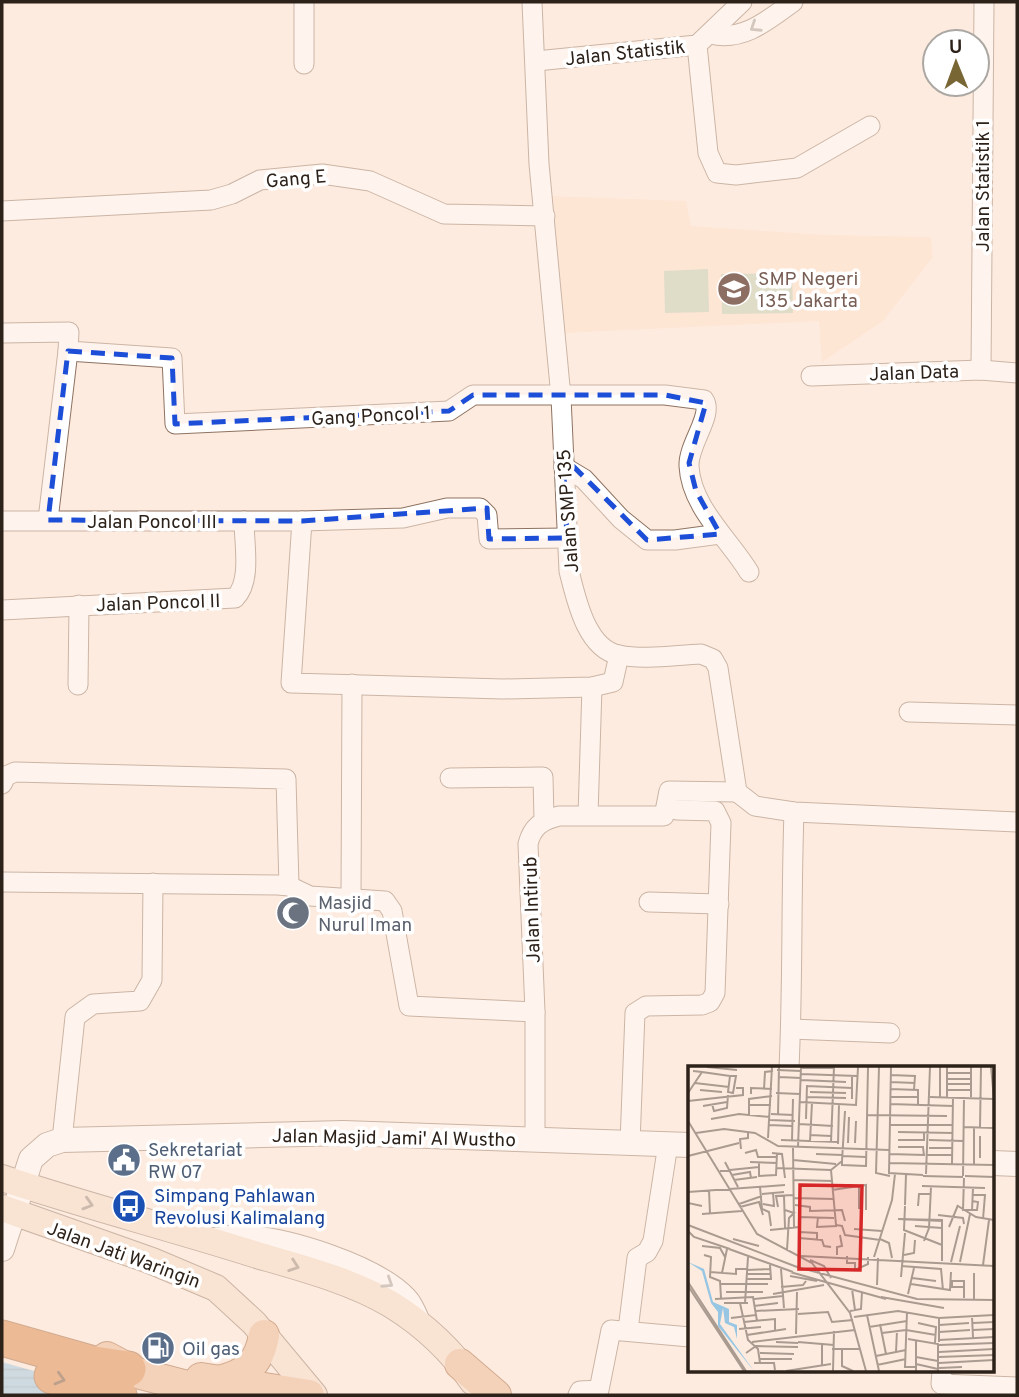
<svg xmlns="http://www.w3.org/2000/svg" width="1019" height="1397" font-family="Overpass,sans-serif">
<defs>
<pattern id="water-rules" width="6" height="5" patternUnits="userSpaceOnUse" patternTransform="scale(1.75)"><rect width="6" height="5" fill="#96c6e3"/><path d="M0 2.5h6" fill="none" stroke="#82aac2"/></pattern>
</defs>
<rect width="100%" height="100%" fill="#feebdf"/>
<path fill="#fedfcb" d="M548 196 686 201 691 226 825 235 931 237 933 257 883 321 822 362 819 321 564 333Z"/>
<g fill="#bbcaad">
<path d="M708 269 709 312 665 313 664 271Z"/>
<path d="M792 273 793 313 722 314 721 274Z"/>
</g>
<path fill="url(#water-rules)" d="M2 1362 119 1395H2Z"/>
<g fill="none" stroke-linecap="round" stroke-linejoin="round">
<g stroke="#8e7361" stroke-width="21">
<g id="minor">
<path d="M532 2 539 164 561 397 569 571C576 598 586 649 619 655 644 660 675 655 701 654L713 659 718 668 737 792 755 806 794 812 1017 822"/>
<path d="M711 34C743 42 768 20 793 2"/>
<path d="M697 45 708 153 717 173 736 175 797 168 870 126"/>
<path d="M536 61 697 45 742 2"/>
<path d="M304 64V2"/>
<path d="M2 211 211 200 232 194 260 180 322 174 370 181 444 214 545 216"/>
<path d="M2 333 69 332 68 351 172 358 175 424 449 411 473 395H665L704 400C714 415 688 444 689 466 691 507 729 539 749 572"/>
<path d="M981 370 984 2"/>
<path d="M811 376 981 370 1017 373"/>
<path d="M564 467 584 479 621 519 647 540H675L720 534"/>
<path d="M48 520 68 351"/>
<path d="M2 521H302L403 518 447 508H480L487 515 489 539 567 538"/>
<path d="M302 521 291 683 503 689 592 687 613 682 619 655"/>
<path d="M2 610 235 598C252 581 244 544 244 521"/>
<path d="M78 685 79 605"/>
<path d="M909 712 1017 715"/>
<path d="M450 778 543 777 544 819"/>
<path d="M2 784 6 776 15 772 286 779 289 886"/>
<path d="M588 815 592 687"/>
<path d="M2 882 278 885 289 886 310 896 385 901 392 911 409 1006 535 1012"/>
<path d="M351 899 352 684"/>
<path d="M649 902 719 904"/>
<path d="M791 1029 890 1033"/>
<path d="M789 1068C793 983 791 897 794 812"/>
<path d="M535 1139V1012L528 844C532 827 542 820 559 816H664L669 791 737 792"/>
<path d="M62 1140 75 1017 93 1004 140 1001 152 980 153 883"/>
<path d="M630 1143 635 1013 646 1006 702 1005 710 1002 715 993 721 823 715 811 677 810"/>
<path d="M210 1238C221 1237 232 1234 243 1235 288 1237 375 1264 407 1297 414 1304 418 1316 422 1325"/>
<path d="M628 1330 637 1258 647 1252 653 1241 668 1144"/>
<path d="M942 1371 941 1384 1017 1387"/>
<path d="M578 1395 580 1391 599 1390 611 1330 690 1337"/>
</g>
</g>
<g stroke="#8e7361" stroke-width="26">
<g id="tertiary">
<path d="M993 1163 1017 1164"/>
<path d="M2 1249 31 1159 47 1145 62 1140 343 1133 690 1145"/>
</g>
</g>
<g stroke="#8e7361" stroke-width="28">
<g id="secondary">
<path d="M2 1178C86 1206 172 1228 257 1255 302 1268 352 1281 392 1305 424 1325 452 1351 473 1382"/>
<path d="M2 1208 152 1261 216 1288 254 1323 314 1395"/>
</g>
</g>
<g stroke="#9d5e32" stroke-width="32">
<g id="primary">
<path d="M107 1357 137 1373 222 1395"/>
<path d="M460 1364 496 1395"/>
<path d="M201 1378 309 1395"/>
<path d="M219 1381C247 1374 259 1364 264 1335"/>
</g>
</g>
<g stroke="#9d5e32" stroke-width="37">
<g id="motorway">
<path d="M2 1338 94 1364 128 1369"/>
<path d="M52 1376 119 1395"/>
</g>
</g>
<use href="#minor" stroke="#fff" stroke-width="19"/>
<use href="#tertiary" stroke="#fff" stroke-width="24"/>
<use href="#secondary" stroke="#f4d9c5" stroke-width="26"/>
<use href="#primary" stroke="#e8b28c" stroke-width="30"/>
<use href="#motorway" stroke="#d97f3f" stroke-width="35"/>
</g>
<defs><path id="oneway-chevron" d="M-2-3.5L2.5 0L-2 3.5" fill="none" stroke-width="1.6" stroke-linecap="round" stroke-linejoin="round" transform="scale(1.75)"/></defs>
<g stroke="#a09c98">
<use href="#oneway-chevron" transform="translate(755 27) rotate(147)"/>
<use href="#oneway-chevron" transform="translate(388 1283) rotate(33)"/>
</g>
<g stroke="#907e70">
<use href="#oneway-chevron" transform="translate(88 1204) rotate(17)"/>
<use href="#oneway-chevron" transform="translate(294 1266) rotate(19)"/>
</g>
<use stroke="#724729" href="#oneway-chevron" transform="translate(60 1379) rotate(16)"/>
<path d="M0 0H1019V1397H0ZM68 351 172 358 175 424 449 411 473 395H665L706 403 689 463 696 491 720 534 647 540 563 456 567 538 489 539 487 508 302 521 48 520Z" fill="#feebdf" fill-opacity=".55" fill-rule="evenodd"/>
<path fill="none" stroke="#1d4ed8" stroke-width="5" stroke-dasharray="14 9" stroke-linejoin="round" d="M68 351 172 358 175 424 449 411 473 395H665L706 403 689 463 696 491 720 534 647 540 563 456 567 538 489 539 487 508 302 521 48 520Z"/>
<defs>
<g id="school-disc" transform="scale(1.75)"><circle r="9.5" fill="#8d6e63" stroke="#fff"/><path d="M0-5L7-2L0 1L-7-2ZM-4 1L0 2.5L4 1V4Q0 6-4 4Z" fill="#fff"/></g>
<g id="mosque-disc" transform="scale(1.75)"><circle r="9.5" fill="#6b7280" stroke="#fff"/><path d="M3.5-4.9A6 6 0 1 0 3.5 4.9A5 5 0 1 1 3.5-4.9Z" fill="#fff"/></g>
<g id="civic-disc" transform="scale(1.75)"><circle r="9.5" fill="#5c6f8a" stroke="#fff"/><path d="M-.6-6.5H3V-4.5H.6V-3L4-1V1h2V6H-6V1h2V-1L-.6-3ZM-1.2 2.5V6h2.4V2.5Z" fill="#fff"/></g>
<g id="bus-disc" transform="scale(1.75)"><circle r="9.5" fill="#1a4fb4" stroke="#fff"/><path d="M-5-6H5V4H4V6H2V4H-2V6H-4V4H-5ZM-3.5-4V0h7V-4ZM-3.5 1.2v1.5H-2V1.2ZM2 1.2v1.5H3.5V1.2Z" fill="#fff"/></g>
<g id="fuel-disc" transform="scale(1.75)"><circle r="9.5" fill="#5c6f8a" stroke="#fff"/><path d="M-5.5-6h7V0h2V4h1.3V-2.5L3-4.5l.8-.8L6-3V5H2.5V1h-1V6h-7ZM-4.2-4.7v3.2H.2V-4.7Z" fill="#fff"/></g>
</defs>
<g fill-rule="evenodd">
<use href="#school-disc" x="734" y="289"/>
<use href="#mosque-disc" x="293" y="913"/>
<use href="#civic-disc" x="124" y="1160"/>
<use href="#bus-disc" x="129" y="1206"/>
<use href="#fuel-disc" x="158" y="1348"/>
</g>
<g text-anchor="middle" stroke-width="7" stroke-linejoin="round" paint-order="stroke">
<g font-size="19" fill="#2d221a" stroke="#fff">
<text transform="translate(625 52) rotate(-6)" y="7">Jalan Statistik</text>
<text transform="translate(296 178) rotate(-5)" y="7">Gang E</text>
<text transform="translate(982 186) rotate(-90)" y="7">Jalan Statistik 1</text>
<text transform="translate(914 372) rotate(-2)" y="7">Jalan Data</text>
<text transform="translate(371 415) rotate(-3)" y="7">Gang Poncol 1</text>
<text transform="translate(567 511) rotate(-94)" y="7">Jalan SMP 135</text>
<text x="152" y="528">Jalan Poncol III</text>
<text transform="translate(158 602) rotate(-2)" y="7">Jalan Poncol II</text>
<text transform="translate(531 910) rotate(-92)" y="7">Jalan Intirub</text>
<text transform="translate(394 1137) rotate(1)" y="7">Jalan Masjid Jami' Al Wustho</text>
<text transform="translate(124 1254) rotate(20)" y="7">Jalan Jati Waringin</text>
</g>
<g font-size="19" fill="#785e54" stroke="#fff" text-anchor="start">
<text x="758" y="285">SMP Negeri<tspan x="758" dy="22">135 Jakarta</tspan></text>
</g>
<g font-size="19" fill="#5b616d" stroke="#fff" text-anchor="start">
<text x="318" y="909">Masjid<tspan x="318" dy="22">Nurul Iman</tspan></text>
</g>
<g font-size="19" fill="#4e5e75" stroke="#fff" text-anchor="start">
<text x="148" y="1156">Sekretariat<tspan x="148" dy="22">RW 07</tspan></text>
<text x="182" y="1355">Oil gas</text>
</g>
<g font-size="19" fill="#164399" stroke="#fff" text-anchor="start">
<text x="154" y="1202">Simpang Pahlawan<tspan x="154" dy="22">Revolusi Kalimalang</tspan></text>
</g>
</g>
<g transform="translate(688 1066)">
<rect width="306" height="306" fill="#feebdf"/>
<path d="M0 196 16 203 25 236 41 243V256L49 259V273L46 261 37 257 35 242 32 258 66 305 30 260V246L23 237 14 205Z" fill="#96c6e3"/>
<path fill="none" stroke="#aa9b90" stroke-width="2" d="M19 1 49 4M191 1 188 107 202 110M203 1 201 107 235 109M252 1V31M303 1 306 33M113 2H146M89 4 113 5M5 5 14 6 42 10H48L45 27 40 26 42 10M259 7H283M113 8 169 10M203 9 227 10 226 24M91 11 113 12M259 13H283M113 14 158 16M202 16 227 17M7 17 41 21M259 18H283M119 20 164 22M76 23 77 6 85 5M202 23 230 24V39M12 24 34 26M259 24H283M122 26 158 27M0 27 14 6M88 27 112 28M63 28V22L84 23M118 31 158 32M202 31H231M242 31 306 33M259 31V1M283 31V1M164 33V10M0 35 55 29V22H48M112 36 168 39 170 1M24 38 26 45 39 42 40 29M202 38 265 40M61 39H83M15 40 39 36M83 48 105 49M61 49V33L84 30M90 49 91 1M179 49 259 50M23 53 51 48 82 51M118 53 119 19M82 54 107 55M0 55 69 168 124 197 162 247 178 305M111 58 145 60M81 59 104 60M202 59H265M276 61 306 62M292 61 293 1M210 66 265 67M8 67 36 63 67 67 90 80 201 84M122 69 143 70M80 72 84 1M93 74 150 76M104 74 105 33M210 74H236V67M241 74 275 75M122 75 124 37M143 76 146 1M160 77 161 51M167 77 168 55M150 78 151 38M105 81 106 162M110 81 113 1M210 81H235L236 90M241 82H264M53 83 52 73 60 72V66M57 87 68 84 70 91H89M84 87 94 88 97 112M128 88 154 89M201 88 237 89M239 89H264M0 90 51 77M154 90 178 91M292 92V70M105 94 148 98M154 95V99L178 100M37 96 50 121M62 96 89 97M71 97V110L88 109 89 87M201 97 306 99M264 98 265 31M286 98V61M178 101 180 1M89 102 143 104M143 104 148 159 154 160 157 169 192 174M143 104 154 95 157 45M32 105 71 101M238 108 242 1M44 109 62 106 63 112M235 110 275 111M275 110 276 31M277 110 306 111M276 112 275 144H289L290 136 284 135M46 114 69 111M105 114 145 115M234 120 297 122M72 121 74 143 81 146 83 160M21 124 22 148M144 124 178 119V144M0 126 97 119M0 126V137L14 140M74 128 96 126M284 129H297L295 153M96 130 97 162M105 132 145 133M51 138 74 130M75 138 86 140 85 127M107 139 122 141V145L154 144 157 155M217 139 218 108M217 140 216 164 254 179M230 140 231 128H243M270 140 288 151 306 154M52 141 71 136 75 149M90 141 88 130 105 129M171 143V119M97 144 106 147 101 152 99 184M284 145 285 122M14 148 54 145M250 149 275 152 276 158M130 151 129 161 149 160M254 155 210 153 254 154V195M0 159 109 201 229 233 306 234M227 160 254 162M261 161 270 139M166 163 194 165M82 164 111 161 112 151 146 152M0 165 6 171 42 183M111 172 134 174 136 180 143 181M111 172 112 166 129 167V173M45 173 71 180M192 173 201 177 204 192M236 175 241 162 243 121M14 180 32 182 37 191M41 183 105 206M16 189 23 191 22 211 32 215 33 232M149 189V181L154 180 152 169M216 189 226 187 227 174M113 190 306 200M159 190V197H167V204L180 198V191M186 191 204 134 207 108M122 194 136 200 143 212M263 196 272 160M272 196 282 148M295 199 301 154M213 200 253 203 255 224M93 203 96 242M59 204 82 203M22 206 48 208V203H59M102 206 198 233M34 207 39 183M286 207V233M59 208H83M102 210 129 215M213 211 217 167M224 212 248 215M58 213H83L82 199M0 216 58 305M32 218H80M223 218 262 224 263 206M189 219 190 192M0 220 56 305M93 221 115 219 118 215M276 221H264V215H276V232M164 223 167 244M38 226H75M85 228 136 219M220 228 226 202M193 231 256 242M27 233 65 231 69 255M66 233 95 230M36 237H60M52 237 60 274 70 283 72 297M57 237 60 191M66 240 90 237M67 245 111 243M162 245 173 243 174 226M219 246 217 301H228M110 248 140 246 144 256 165 254M179 249 191 305M284 250 285 272M166 251 210 245 251 252 306 249M43 252 68 249M56 256 87 253V265M230 257 248 261 247 277M285 257 306 256M192 258 198 288M251 259 281 257M181 261 219 255M51 263 73 261M285 264 306 263M251 266 282 264M194 267 218 264 248 269M108 268 109 226M59 269 98 263M220 273 250 278V305M251 274 306 271M64 276 167 264M88 276 110 277M110 276 146 279M251 276V252M251 279 306 277M144 283H172M154 283V300L165 305M208 286 209 265M251 286 306 283M58 287 68 280 110 281M72 287 106 288M188 290 218 284M228 291 250 295M251 291 306 289M72 293H104M66 297H86L87 304M251 297 306 294M228 298 250 303M189 299 218 293M134 300V278M251 302 274 301M98 305 143 298M145 305 146 265M228 305V274"/>
<path fill="#d62828" fill-opacity="0.15" stroke="#d62828" stroke-width="3.5" d="M112 119 174 120 172 204 111 203Z"/>
<rect width="306" height="306" fill="none" stroke="#2d221a" stroke-width="3.5"/>
</g>
<rect width="1019" height="1397" fill="none" stroke="#2d221a" stroke-width="7"/>
<g transform="translate(956 63) rotate(359)"><circle r="33" fill="#ffffff" stroke="#aba7a3" stroke-width="2"/>
<path d="M0-5L12 26L0 18L-12 26Z" fill="#786635"/>
<text y="-10" font-size="19" font-weight="bold" text-anchor="middle" fill="#2d221a">U</text>
</g>
</svg>
